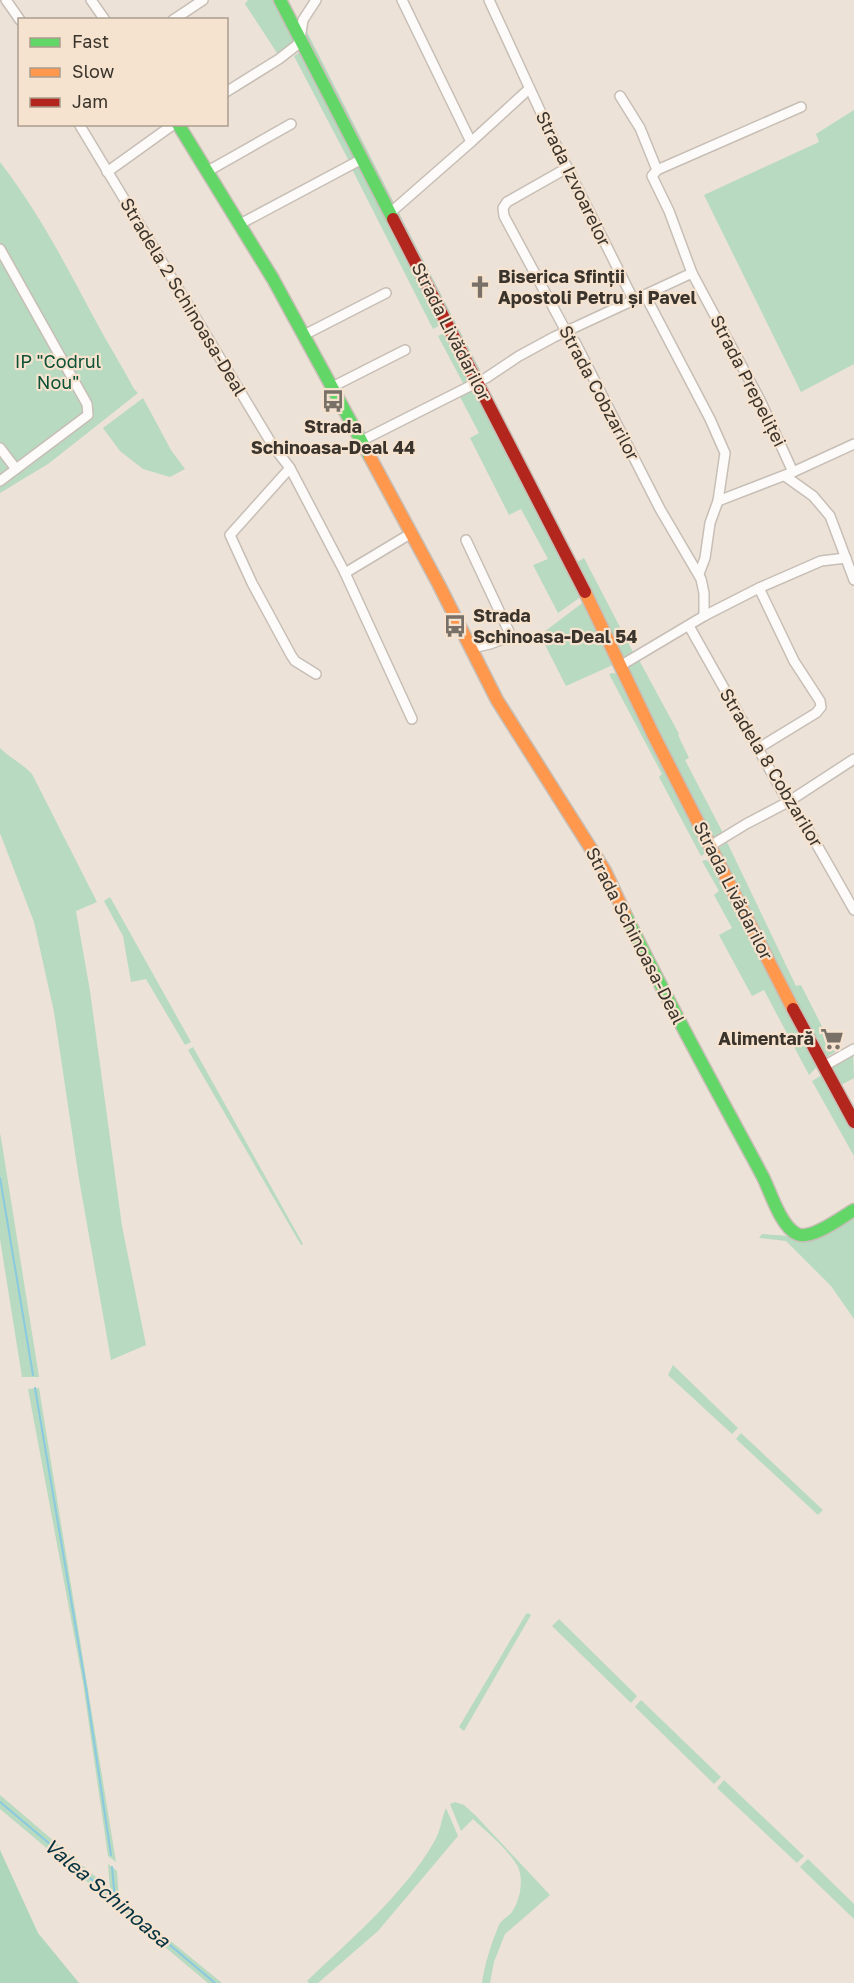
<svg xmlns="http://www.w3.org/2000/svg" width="854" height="1983" font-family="'Golos Text',sans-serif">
<rect width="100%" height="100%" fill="#ede2d7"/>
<g fill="#b7dac0">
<path d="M248 0H277L296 39 295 42 279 56 245 4Z"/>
<path d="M306 30 394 203 391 205 306 39Z"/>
<path d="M302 51 358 158 350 163 294 56Z"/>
<path d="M854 110V364L801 392 704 195 819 142 816 134Z"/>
<path d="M0 162C37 210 65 263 93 316 106 341 121 364 134 389L138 393 48 464 0 493Z"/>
<path d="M361 164 442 324 433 329 352 169Z"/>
<path d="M398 211 482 374 477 376 395 213Z"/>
<path d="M446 332 472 380 464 385 438 336Z"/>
<path d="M476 387 582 596 558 613 533 565 548 559 521 509 509 515 470 438 479 433 459 395Z"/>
<path d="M143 398 171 450 185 469 170 477 143 469 120 451 103 428Z"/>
<path d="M584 558 634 654 628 658 621 657 577 562Z"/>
<path d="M585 601 615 664 566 686 540 635Z"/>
<path d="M639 660 679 734 678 735 689 758 685 760 723 833 713 839 626 668Z"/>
<path d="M613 673 618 674 707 849 706 853 701 856 659 777 662 774 609 674Z"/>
<path d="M0 748C10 758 23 764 32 774L97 902 76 911 90 991 122 1226 146 1345 111 1360 79 1179 54 1012 34 922 0 833Z"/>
<path d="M727 842 796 986 801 985 835 1052 825 1058 716 850Z"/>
<path d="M705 860 713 862 817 1067 809 1075 764 990 752 996 719 935 732 928 714 895 719 891 702 861Z"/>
<path d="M110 897 191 1042 185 1045 146 979 131 982 123 936 104 901Z"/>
<path d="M193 1047 303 1244 301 1245 188 1050Z"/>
<path d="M853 1053 854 1078 839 1086 829 1067Z"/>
<path d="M822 1075 854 1127V1156L812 1081Z"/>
<path d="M0 1133 2 1144 39 1377H22L0 1239Z"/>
<path d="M854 1216V1319L831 1286 786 1241 759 1238 762 1234 789 1236 806 1241 821 1237Z"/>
<path d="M673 1365 738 1428 732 1434 668 1375Z"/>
<path d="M39 1388 116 1862 108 1856 83 1683 28 1389Z"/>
<path d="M741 1433 823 1510 818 1515 736 1439Z"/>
<path d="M528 1613 531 1615 464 1731 459 1727 526 1614Z"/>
<path d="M559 1619 637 1696 631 1703 552 1626Z"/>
<path d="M641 1700 721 1777 714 1784 635 1707Z"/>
<path d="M724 1780 804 1856 797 1863 717 1788Z"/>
<path d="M0 1795 110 1889 108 1864 117 1871 119 1899 222 1983H208L0 1809Z"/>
<path d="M455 1802 464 1805 476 1816 550 1895 505 1934 494 1962 490 1983H482C485 1963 491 1944 499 1925 502 1919 508 1917 512 1912 520 1900 524 1880 518 1867 508 1849 488 1833 473 1819L461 1831 450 1804Z"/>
<path d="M446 1808 458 1836 378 1931 318 1983H309L307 1981C350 1940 405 1893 434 1842 441 1831 441 1819 446 1808Z"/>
<path d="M808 1859 854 1904V1919L800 1867Z"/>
</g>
<path fill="#add6ba" d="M0 1850 38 1933 79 1983H0Z"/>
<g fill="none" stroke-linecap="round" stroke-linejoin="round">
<g stroke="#8ac9df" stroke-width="2">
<path d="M0 1178 33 1375"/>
<path d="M35 1388 86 1688 111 1855"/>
<path d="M0 1802 215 1983"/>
<path d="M112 1867 115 1900"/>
</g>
<g stroke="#c7beb6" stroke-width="12">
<g id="street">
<path d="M6 0 20 20"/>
<path d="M91 0 105 20"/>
<path d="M489 0 554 141 634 301"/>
<path d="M173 20 203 0"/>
<path d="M226 92 279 59 297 45 300 39 303 20 316 0"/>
<path d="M620 96 640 128 657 170 652 176 669 211 692 273 760 400 793 472"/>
<path d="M79 124 273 446 290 468 345 573 412 719"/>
<path d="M471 142 529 89"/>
<path d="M567 168 507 202 503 208 504 216 567 333 575 342 660 509 701 579 704 593V616"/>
<path d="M657 170 801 107"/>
<path d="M208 171 291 124"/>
<path d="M107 172 174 124"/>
<path d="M390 213 471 142 402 0"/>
<path d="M240 224 362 159"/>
<path d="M0 249 87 404 88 415 16 469 0 448"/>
<path d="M645 295 710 419 725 453 718 501 710 523 705 558 699 574"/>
<path d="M304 335 386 293"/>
<path d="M332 387 405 350"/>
<path d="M361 441 486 378 519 356 554 337 692 273"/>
<path d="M290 468 230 535 252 583 291 655 295 661 316 674"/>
<path d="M785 476 813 496 830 516 854 580"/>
<path d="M0 481 16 469"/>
<path d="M718 501 793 472 854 444"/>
<path d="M466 540 511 636 490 644 472 648"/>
<path d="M345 573 410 534"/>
<path d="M689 626 788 802 809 831 854 910"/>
<path d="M620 666 704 616 759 588 821 561 846 558"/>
<path d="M757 749 816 713 821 707 820 701 794 661 759 588"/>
<path d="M710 846 746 824 788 802 854 759"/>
<path d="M824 1066 854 1049"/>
</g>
</g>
<g stroke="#c7beb6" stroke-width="15">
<g id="fast">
<path d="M280 0 393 219"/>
<path d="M178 124 273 279 370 457"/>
<path d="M625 914C668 1003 716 1089 763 1177 771 1193 781 1227 797 1234 811 1241 842 1217 854 1210"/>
</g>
</g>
<g stroke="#c7beb6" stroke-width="15">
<g id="slow">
<path d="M370 457 438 583 497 700 605 871 625 914"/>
<path d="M585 592 653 734 793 1009"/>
</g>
</g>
<g stroke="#c7beb6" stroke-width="15">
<g id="jam">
<path d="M393 219 585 592"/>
<path d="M793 1009 854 1122"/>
</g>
</g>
<use href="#street" stroke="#fcfbf9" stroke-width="9"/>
<use href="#fast" stroke="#63d668" stroke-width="12"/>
<use href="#slow" stroke="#ff974d" stroke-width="12"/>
<use href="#jam" stroke="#b3261e" stroke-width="12"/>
</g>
<defs>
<g id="church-bare" transform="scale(1.8)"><path d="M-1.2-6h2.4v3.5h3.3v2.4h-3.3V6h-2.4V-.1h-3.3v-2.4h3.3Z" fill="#797168" stroke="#f5e3cf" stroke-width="2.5" paint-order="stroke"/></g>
<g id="bus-bare" transform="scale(1.8)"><path d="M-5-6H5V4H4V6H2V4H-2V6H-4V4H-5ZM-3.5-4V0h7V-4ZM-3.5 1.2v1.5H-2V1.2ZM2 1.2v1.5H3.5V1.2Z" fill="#797168" stroke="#f5e3cf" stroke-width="2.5" paint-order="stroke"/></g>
<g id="supermarket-bare" transform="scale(1.8)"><path d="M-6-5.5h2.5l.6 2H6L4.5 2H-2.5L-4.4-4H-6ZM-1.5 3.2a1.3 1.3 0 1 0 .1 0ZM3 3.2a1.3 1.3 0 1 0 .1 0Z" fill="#797168" stroke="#f5e3cf" stroke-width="2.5" paint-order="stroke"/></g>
</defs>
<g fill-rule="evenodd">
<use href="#church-bare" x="480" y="287"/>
<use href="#bus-bare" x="333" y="401"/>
<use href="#bus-bare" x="455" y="626"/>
<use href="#supermarket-bare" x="832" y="1039"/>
</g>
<g text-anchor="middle" stroke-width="4.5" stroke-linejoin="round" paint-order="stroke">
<g font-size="18" fill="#3b342c" stroke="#f5e3cf">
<text transform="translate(573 179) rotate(64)" y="6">Strada Izvoarelor</text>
<text transform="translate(183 297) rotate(59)" y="6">Stradela 2 Schinoasa-Deal</text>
<text transform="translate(451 332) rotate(63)" y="6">Strada Livădarilor</text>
<text transform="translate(748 381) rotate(63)" y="6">Strada Prepeliței</text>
<text transform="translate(599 393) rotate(62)" y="6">Strada Cobzarilor</text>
<text transform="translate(771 768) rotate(59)" y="6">Stradela 8 Cobzarilor</text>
<text transform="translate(733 891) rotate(63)" y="6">Strada Livădarilor</text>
<text transform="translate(635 936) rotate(63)" y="6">Strada Schinoasa-Deal</text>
</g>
<g font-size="18" font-weight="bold" fill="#3b342c" stroke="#f5e3cf" text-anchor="start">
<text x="498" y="283">Biserica Sfinții<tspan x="498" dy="21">Apostoli Petru și Pavel</tspan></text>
<text x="333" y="433" text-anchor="middle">Strada<tspan x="333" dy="21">Schinoasa-Deal 44</tspan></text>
<text x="473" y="622">Strada<tspan x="473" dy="21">Schinoasa-Deal 54</tspan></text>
<text x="814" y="1045" text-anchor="end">Alimentară</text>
</g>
<g font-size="18" fill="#0d5136" stroke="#f5e3cf">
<text x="58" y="368">IP "Codrul<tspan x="58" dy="21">Nou"</tspan></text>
</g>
<g font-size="20" font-style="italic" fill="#053342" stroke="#f5e3cf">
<text transform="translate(107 1893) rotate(40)" y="7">Valea Schinoasa</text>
</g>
</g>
<rect x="18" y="18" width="210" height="108" fill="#f5e3cf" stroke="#ab9d8e" stroke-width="1.5"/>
<rect x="30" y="38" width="30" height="9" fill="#63d668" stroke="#ab9d8e" stroke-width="1.5"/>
<text x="72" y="48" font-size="18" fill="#3b342c">Fast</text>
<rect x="30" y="68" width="30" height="9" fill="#ff974d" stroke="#ab9d8e" stroke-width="1.5"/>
<text x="72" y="78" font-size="18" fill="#3b342c">Slow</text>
<rect x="30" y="98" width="30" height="9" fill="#b3261e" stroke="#ab9d8e" stroke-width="1.5"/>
<text x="72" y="108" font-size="18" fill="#3b342c">Jam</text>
</svg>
